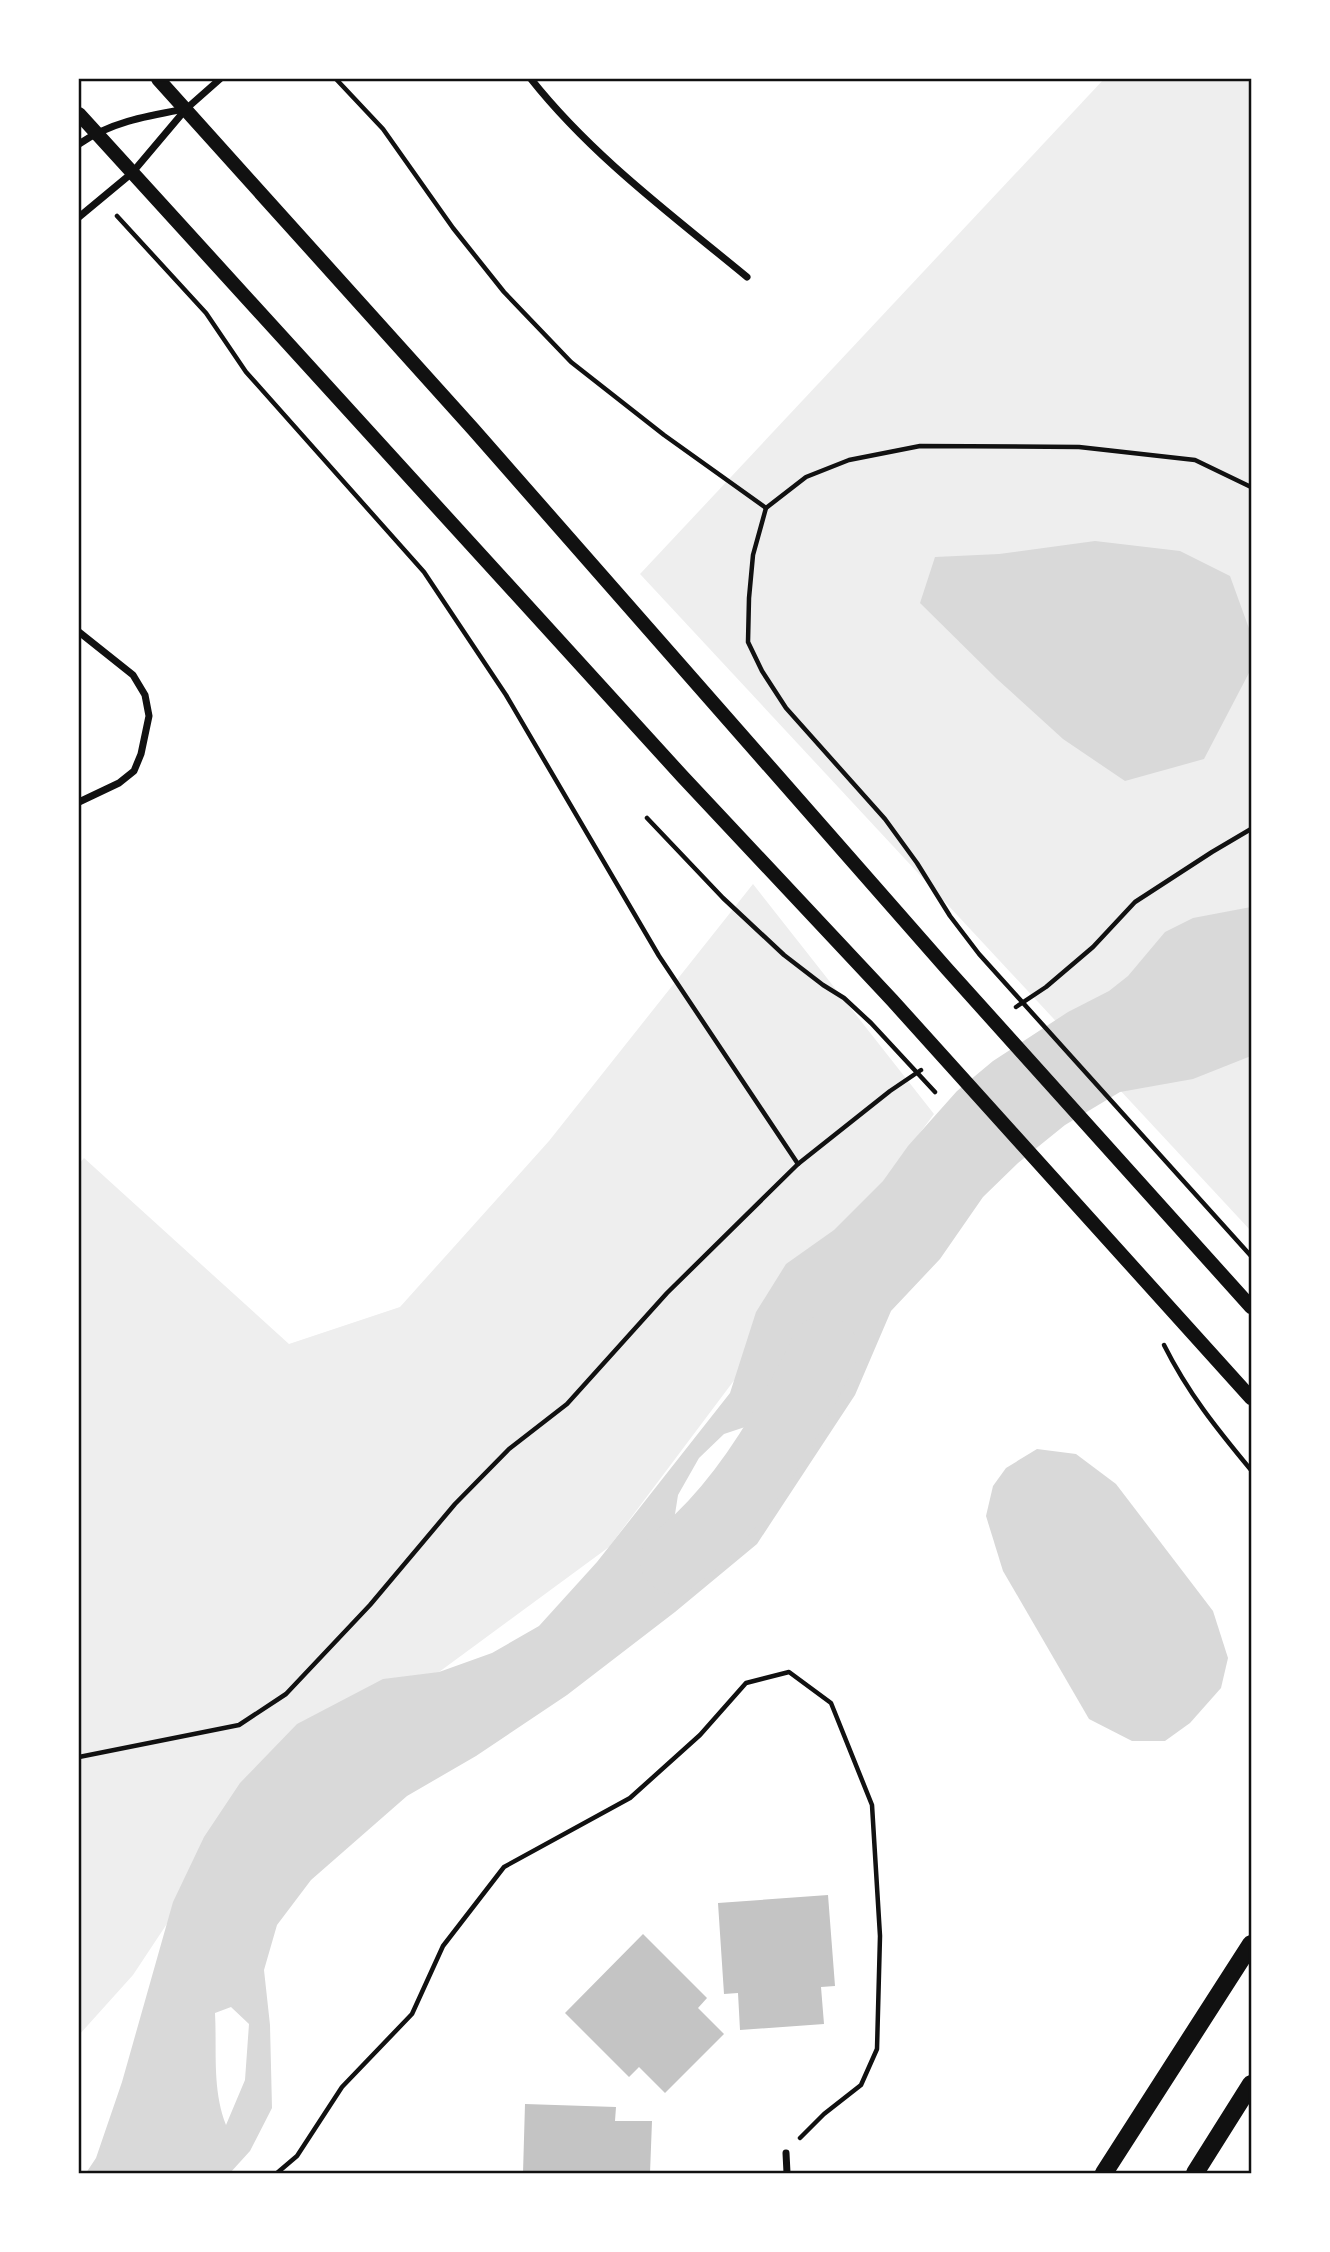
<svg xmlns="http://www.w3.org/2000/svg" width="1330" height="2252" font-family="'Public Sans',sans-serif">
<rect width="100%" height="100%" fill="#fff"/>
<g fill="#eee">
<path d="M1104 79H1251V1231L640 574Z"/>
<path d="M753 884 934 1114 609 1547 439 1672 263 1779 133 1975 79 2035V1164L84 1158 289 1344 400 1307 549 1141Z"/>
</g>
<g fill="#d9d9d9" fill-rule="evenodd">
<path d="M1095 541 1180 551 1230 576 1251 634V669L1204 759 1125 781 1063 739 997 679 920 603 935 557 999 554Z"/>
<path d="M1251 907V1056L1193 1079 1120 1092 1065 1125 1018 1163 983 1197 940 1259 891 1311 855 1395 757 1544 675 1612 567 1695 476 1756 407 1796 311 1880 277 1925 264 1970 270 2025 272 2108 250 2151 230 2173H86L96 2158 122 2082 173 1902 204 1837 240 1783 297 1724 383 1679 439 1672 492 1653 539 1626 597 1562 730 1393 756 1312 786 1264 834 1230 883 1181 908 1146 957 1091 993 1061 1068 1012 1109 991 1128 976 1165 932 1193 918ZM751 1425 777 1426 785 1446 766 1475 699 1521 673 1527 678 1495 699 1458 724 1434ZM231 2007 249 2024 245 2080 226 2125C212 2089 217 2051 215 2013Z"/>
<path d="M1037 1449 1076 1454 1116 1484 1213 1611 1228 1658 1221 1688 1190 1723 1165 1741H1132L1089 1719 1003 1571 986 1516 993 1486 1006 1468Z"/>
</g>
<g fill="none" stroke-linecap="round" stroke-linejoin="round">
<path stroke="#d9d9d9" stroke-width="68" d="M674 1560C740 1509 789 1424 824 1350"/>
</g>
<g fill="#c4c4c4">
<path d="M828 1895 835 1986 821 1987 824 2024 740 2030 738 1993 724 1994 718 1903Z"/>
<path d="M643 1934 707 1998 698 2008 724 2034 665 2093 639 2067 629 2077 565 2013Z"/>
<path d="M525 2104 616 2107 615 2121H652L650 2173H523Z"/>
</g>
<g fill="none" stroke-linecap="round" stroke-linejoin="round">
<g stroke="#111" stroke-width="4.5">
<path d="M336 79 383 129 453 228 504 292 571 362 664 435 766 508"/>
<path d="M117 216 206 313 246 372 424 572 506 695 659 956 798 1164"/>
<path d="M1251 487 1195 460 1079 447 920 446 849 460 806 477 766 508 753 555 749 598 748 642 762 671 786 708 885 819 917 863 950 916 979 954 1251 1256"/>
<path d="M647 818 723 898 784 955 823 985 844 998 871 1023 935 1092"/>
<path d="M1016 1007 1046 987 1093 947 1135 902 1212 852 1251 829"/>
<path d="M1164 1345C1188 1393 1217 1429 1251 1470"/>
<path d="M79 1757 239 1725 286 1694 370 1605 455 1504 509 1449 567 1404 667 1293 798 1164 890 1091 921 1070"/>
<path d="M277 2173 297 2156 342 2087 412 2014 443 1946 504 1867 630 1798 700 1735 746 1683 789 1672 831 1703 872 1805 880 1936 877 2049 861 2085 824 2114 800 2138"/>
</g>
<g stroke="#111" stroke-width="7">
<path d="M531 79C592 156 672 215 747 277"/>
<path d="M79 144C111 122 147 116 185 109"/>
<path d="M79 217 132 173 186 109 220 79"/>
<path d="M79 632 133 675 145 695 149 716 141 754 134 771 119 783 79 802"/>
<path d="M786 2153 787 2173"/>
</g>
<g stroke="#111" stroke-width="14">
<path d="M158 79 473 429 947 969 1251 1307"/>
<path d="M79 114 682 776 892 1000 1251 1398"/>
</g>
<g stroke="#111" stroke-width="18">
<path d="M1104 2173 1251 1944"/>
<path d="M1195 2173 1251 2084"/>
</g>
</g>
<rect width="1330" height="2252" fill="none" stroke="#ffffff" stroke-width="161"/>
<rect x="80" y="80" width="1170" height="2092" fill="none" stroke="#111" stroke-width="2.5"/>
</svg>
